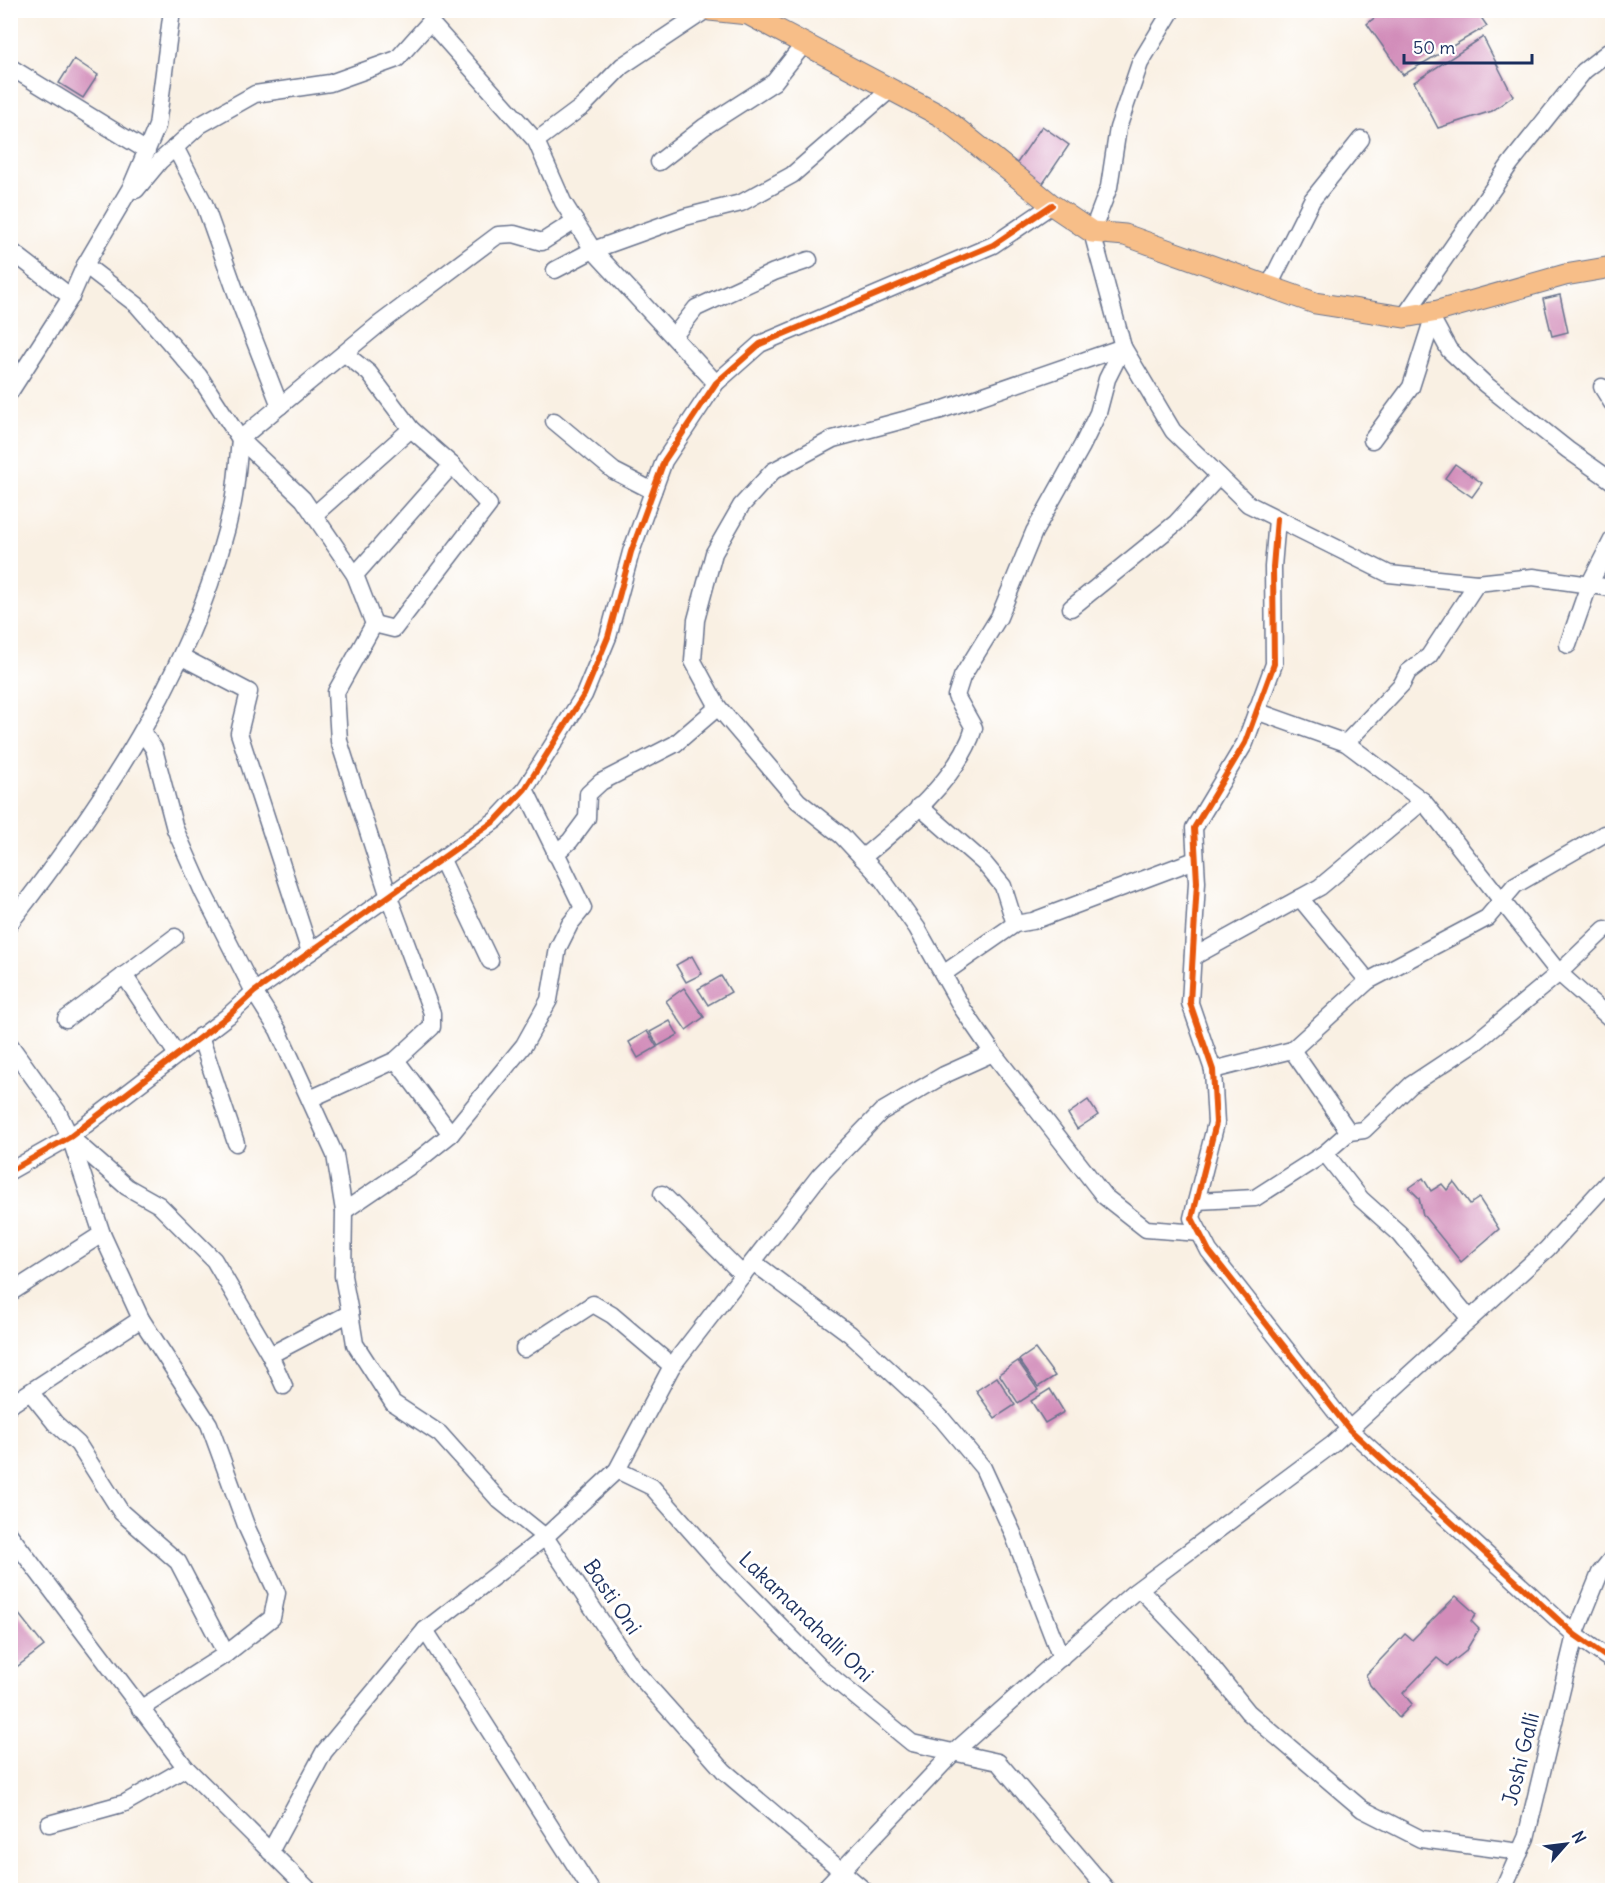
<svg xmlns="http://www.w3.org/2000/svg" width="1623" height="1901" font-family="Delius,sans-serif">
<rect width="100%" height="100%" fill="#fff"/>
<filter id="ink" filterUnits="userSpaceOnUse"><feTurbulence type="fractalNoise" baseFrequency=".0167" numOctaves="2"/><feDisplacementMap in="SourceGraphic" scale="12" xChannelSelector="R" yChannelSelector="G"/><feConvolveMatrix kernelMatrix="1 2 1 2 8 2 1 2 1" color-interpolation-filters="sRGB"/></filter>
<filter id="wash" filterUnits="userSpaceOnUse"><feTurbulence type="fractalNoise" baseFrequency=".008" numOctaves="4" result="noise"/><feDisplacementMap in="SourceGraphic" scale="24" xChannelSelector="R" yChannelSelector="G"/><feGaussianBlur stdDeviation="1.35" result="paint"/><feColorMatrix in="noise" values="0 0 0 0 0 0 0 0 0 0 0 0 0 0 0 0 0 1.4 0 .05"/><feComposite in="paint" operator="in"/></filter>
<g filter="url(#wash)">
<rect width="100%" height="100%" fill="#f9f0e3"/>
<g id="blocks">
<g fill="#d28cb9">
<path d="M1384 10H1476L1487 26 1403 75 1367 24Z"/>
<path d="M1483 37 1513 96 1492 111 1438 128 1414 82Z"/>
<path d="M74 59 98 75 83 98 59 83Z"/>
<path d="M1042 126 1069 145 1042 185 1015 166Z"/>
<path d="M1560 295 1568 332 1552 336 1543 299Z"/>
<path d="M1455 464 1482 483 1472 497 1445 478Z"/>
<path d="M692 956 702 974 686 982 676 965Z"/>
<path d="M721 976 731 992 708 1005 698 989Z"/>
<path d="M684 988 704 1017 686 1030 666 1001Z"/>
<path d="M670 1021 678 1035 658 1046 650 1032Z"/>
<path d="M647 1031 657 1047 638 1058 629 1042Z"/>
<path d="M1088 1100 1098 1115 1077 1129 1068 1114Z"/>
<path d="M1423 1178 1431 1191 1442 1184 1447 1190 1454 1182 1470 1204 1479 1198 1499 1229 1461 1262 1423 1215 1419 1198 1409 1188Z"/>
<path d="M1035 1349 1055 1376 1038 1387 1019 1360Z"/>
<path d="M1018 1361 1038 1390 1018 1403 999 1374Z"/>
<path d="M997 1377 1015 1405 995 1418 976 1391Z"/>
<path d="M1050 1389 1064 1412 1045 1423 1031 1401Z"/>
<path d="M1456 1596 1476 1614 1471 1621 1479 1629 1465 1652 1447 1666 1437 1658 1403 1693 1412 1704 1399 1718 1370 1685 1366 1675 1405 1634 1412 1640Z"/>
<path d="M10 1603 44 1646 10 1672Z"/>
</g>
</g>
</g>
<g filter="url(#ink)">
<use href="#blocks" fill-opacity="0" stroke="#69738d" stroke-width="1.5"/>
<g fill="none" stroke-linecap="round" stroke-linejoin="round">
<g stroke="#69738d" stroke-width="19">
<g id="minor">
<path d="M1172 10 1140 63 1118 128 1109 187 1092 232 1123 347 1173 431 1248 504 1389 574 1477 583 1533 577 1612 588"/>
<path d="M430 22 536 141 563 202 593 250 716 383"/>
<path d="M10 67 147 151"/>
<path d="M536 141 583 106 622 66 706 10"/>
<path d="M175 147 204 203 238 298 280 406"/>
<path d="M659 162 704 127 774 82 804 44"/>
<path d="M136 190 160 161 200 125 255 94 330 83 397 59 430 22 432 11"/>
<path d="M10 250 71 297"/>
<path d="M85 265 137 305 199 376 240 439 303 499 355 575 374 624 336 692 339 741 389 897 432 1013V1027L396 1060 310 1099"/>
<path d="M555 270 593 250 685 217 741 203 792 175 891 89"/>
<path d="M1269 286 1312 200 1361 139"/>
<path d="M1429 313 1449 350 1485 384 1568 450 1612 481"/>
<path d="M1404 317 1510 164 1584 71 1612 49"/>
<path d="M674 336 696 308 774 272 809 260"/>
<path d="M1123 347 941 410 833 439 773 471 741 506 714 553 696 620 693 661 718 707 798 801 842 836 882 879 917 928 962 1008 993 1053 1104 1196 1146 1229 1200 1233"/>
<path d="M345 354 369 373 411 429 452 465 489 505 394 629 374 624"/>
<path d="M1602 387 1612 403"/>
<path d="M10 392 71 297 85 265 131 187 157 126 172 10"/>
<path d="M554 421 614 471 653 491"/>
<path d="M1372 440 1411 387 1432 321"/>
<path d="M314 515 411 429"/>
<path d="M1277 519 1273 567 1274 664 1245 743 1194 828 1197 882 1190 1003 1213 1070 1216 1123 1192 1218 1209 1251 1349 1429 1575 1635 1612 1661"/>
<path d="M355 575 452 465"/>
<path d="M1071 608 1176 523 1219 476"/>
<path d="M1568 645 1589 585 1612 540"/>
<path d="M182 657 249 692 239 733 310 952"/>
<path d="M1256 711 1346 743 1423 801 1559 973 1612 1020"/>
<path d="M143 733 154 749 175 829 203 892 254 992 278 1030 335 1155 344 1211 343 1276 350 1313 270 1355"/>
<path d="M1346 743 1402 684 1408 672 1429 656 1477 583"/>
<path d="M919 806 984 863 1003 886 1015 924"/>
<path d="M555 854 570 841 587 818 588 794 601 782 675 744 718 707"/>
<path d="M862 858C902 825 959 778 974 728L956 696 962 677 999 617 1034 532 1082 446 1098 413 1107 379 1123 347"/>
<path d="M442 860 490 961"/>
<path d="M1300 898 1368 981"/>
<path d="M10 923C108 797 199 661 233 502 237 481 238 459 240 439L378 325 498 235 514 234 542 242 575 221"/>
<path d="M1193 957 1320 887 1423 801"/>
<path d="M943 974 1015 924 1033 921 1195 860"/>
<path d="M124 975 176 1053"/>
<path d="M66 1019 175 937"/>
<path d="M200 1036 236 1143"/>
<path d="M10 1045 58 1112 70 1137 102 1234 10 1293"/>
<path d="M1292 1050 1349 1132"/>
<path d="M396 1060 451 1134"/>
<path d="M1213 1070 1292 1050 1368 981 1487 918 1515 885 1604 834"/>
<path d="M70 1137 127 1187 159 1205 214 1260 270 1355 284 1386"/>
<path d="M1325 1153 1361 1199 1400 1234 1470 1319"/>
<path d="M10 1171 70 1137 228 1016 254 992 496 820 525 789 584 695 608 637 631 552 664 461 716 383 760 344 993 245 1052 205"/>
<path d="M662 1194 743 1275"/>
<path d="M1197 1201 1255 1198 1325 1153 1349 1132 1364 1130 1411 1085 1476 1042 1559 973 1605 929"/>
<path d="M344 1211 416 1162 451 1134 524 1045 549 1000 558 948 570 924 583 908 525 789"/>
<path d="M102 1234 141 1319 209 1424 247 1528 277 1593 272 1618 226 1654 140 1709"/>
<path d="M753 1262 850 1334 942 1419 983 1468 1012 1531 1061 1658"/>
<path d="M350 1313 355 1344 393 1403 440 1434 499 1500 545 1537 634 1670 724 1771 864 1890"/>
<path d="M524 1349 593 1304 612 1315 672 1366"/>
<path d="M31 1393 55 1423 78 1444 121 1512 178 1562 226 1654"/>
<path d="M10 1405 141 1319"/>
<path d="M617 1470 652 1487 721 1565 823 1670 912 1743 998 1762 1107 1890"/>
<path d="M10 1535 186 1768 309 1890"/>
<path d="M1140 1589 1197 1649 1248 1712 1362 1809 1421 1839 1520 1852"/>
<path d="M425 1630 591 1890"/>
<path d="M49 1824 125 1803 186 1768"/>
<path d="M270 1852 324 1752 425 1630 545 1537 617 1470 672 1366 820 1175 881 1112 944 1075 993 1053"/>
<path d="M823 1890 953 1753 1132 1594 1333 1444 1547 1249 1612 1178"/>
<path d="M1503 1890 1526 1838 1575 1635 1600 1573 1612 1558"/>
</g>
</g>
<g stroke="#69738d" stroke-width="23">
<path id="major" d="M710 10 748 14 941 116 1052 205 1092 232 1125 235 1315 303 1404 317 1438 311 1565 275 1612 267"/>
</g>
<use href="#minor" stroke="#fff" stroke-width="16"/>
<use href="#major" stroke="#f7be88" stroke-width="21"/>
<g stroke="#fff" stroke-width="10">
<g id="cycleway">
<path d="M1277 519 1273 567 1274 664 1245 743 1194 828 1197 882 1190 1003 1213 1070 1216 1123 1192 1218 1209 1251 1349 1429 1575 1635 1612 1661"/>
<path d="M10 1171 70 1137 228 1016 254 992 496 820 525 789 584 695 608 637 631 552 664 461 716 383 760 344 993 245 1052 205"/>
</g>
</g>
<use href="#cycleway" stroke="#e8590c" stroke-width="6"/>
</g>
</g>
<g text-anchor="middle" stroke-width="6" stroke-linejoin="round" paint-order="stroke">
<g font-size="21" fill="#1b2f5e" stroke="#fff">
<text transform="translate(612 1597) rotate(56)" y="7">Basti Oni</text>
<text transform="translate(806 1617) rotate(44)" y="7">Lakamanahalli Oni</text>
<text transform="translate(1521 1759) rotate(-76)" y="7">Joshi Galli</text>
</g>
</g>
<rect width="1623" height="1901" fill="none" stroke="#fff" stroke-width="36"/>
<g transform="translate(1566 1844) rotate(62)" stroke="#ffffff" stroke-width="4.5" paint-order="stroke">
<path d="M0-4.5L10 22L0 15L-10 22Z" fill="#1b2f5e"/>
<text y="-9" font-size="16" font-weight="bold" text-anchor="middle" fill="#1b2f5e">N</text>
</g>
<path d="M1404 54v9h128v-9" fill="none" stroke="#1b2f5e" stroke-width="3"/>
<text x="1413" y="54" font-size="18" fill="#1b2f5e" stroke="#ffffff" stroke-width="4.5" paint-order="stroke">50 m</text>
</svg>
